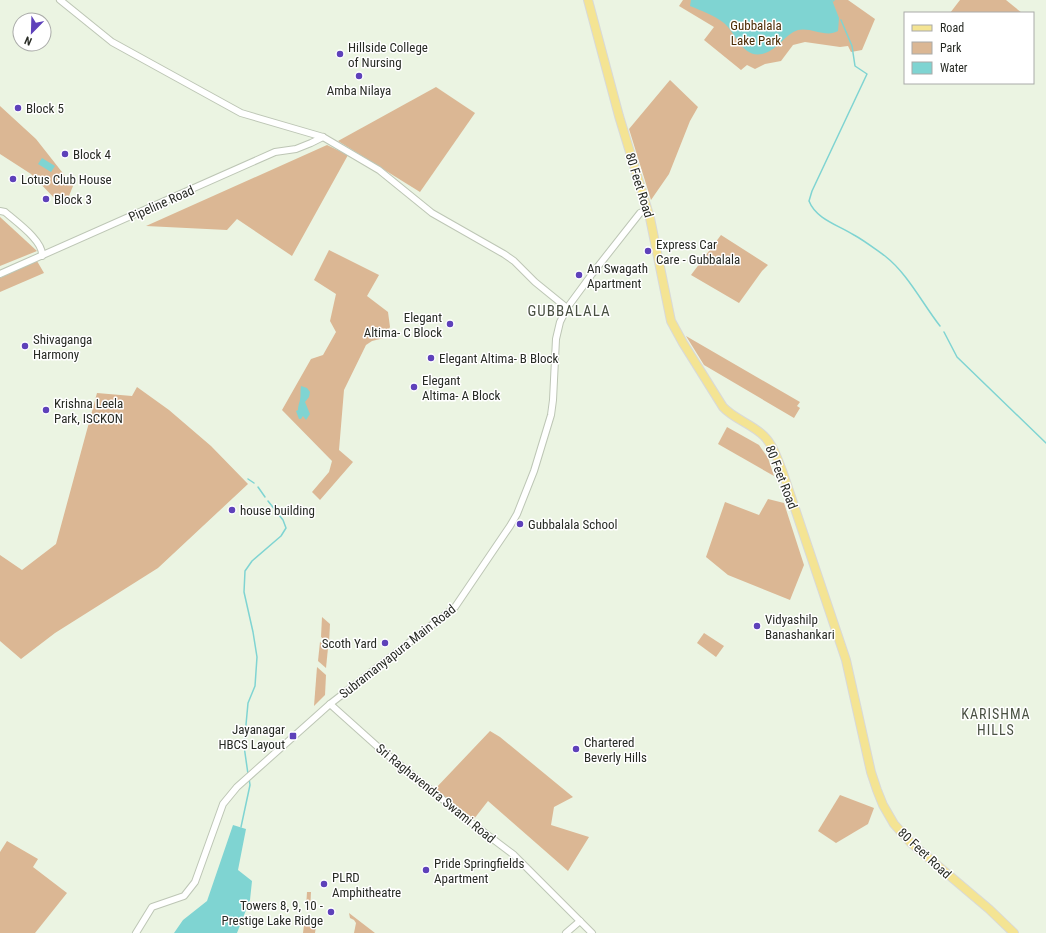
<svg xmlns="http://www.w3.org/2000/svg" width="1046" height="933" font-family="'Roboto Condensed',sans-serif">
<rect width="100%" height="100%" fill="#ebf4e2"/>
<g fill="#dbb794">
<path d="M683 0H848L875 19 862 50 851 52 848 46 840 47 805 42 793 45 781 61 765 64 755 69 747 65 741 70 704 40 714 27 679 6Z"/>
<path d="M960 0H1006L1022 13H950Z"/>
<path d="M670 80 698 107 690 121 669 174 651 200 629 129Z"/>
<path d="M436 87 475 113 420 192 338 141Z"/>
<path d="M0 106 36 139 73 186 69 196 62 206 31 174 0 154Z"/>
<path d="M327 145 348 155 292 256 237 219 227 230 146 226Z"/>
<path d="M0 217 37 251 0 266Z"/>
<path d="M721 235 768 265 762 271 739 303 691 275Z"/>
<path d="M329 250 379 275 367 296 388 312 390 327 384 338 372 341 366 345 344 390 339 450 353 462 320 500 312 492 329 472 332 461 282 410 311 359 323 355 336 332 330 321 336 294 314 280Z"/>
<path d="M37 261 44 273 0 292V278Z"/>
<path d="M686 336 800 402 797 406 800 408 794 418 704 365Z"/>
<path d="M137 387 169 410 211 446 248 484 158 568 55 633 21 659 0 641V555L22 570 56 544 97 393 132 396Z"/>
<path d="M727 427 759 445 768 458 774 476 718 444Z"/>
<path d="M768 499 784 503 804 565 790 600 728 575 706 557 725 502 759 515Z"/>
<path d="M322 617 330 624 329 643 321 637Z"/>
<path d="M704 633 724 646 716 657 697 643Z"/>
<path d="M320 642 328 648 326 668 318 661Z"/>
<path d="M317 667 326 675 325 695 314 706Z"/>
<path d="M490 731 500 737 573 797 554 807 551 825 589 837 568 871 488 801 474 819 435 789Z"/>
<path d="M840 795 874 808 868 824 836 843 818 831Z"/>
<path d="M7 841 38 859 33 867 67 893 35 933H0V852Z"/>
<path d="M307 892H311L310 910 306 909Z"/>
<path d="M349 913 375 933H354L356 923 354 920 350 918Z"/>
<path d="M304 925 316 926 315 933H303Z"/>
</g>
<g fill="#7fd4d2">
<path d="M691 0H832L839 18 838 31C826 38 811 27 798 30 785 34 777 51 762 54 742 58 736 33 724 23 714 15 702 11 690 6Z"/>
<path d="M42 158 55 166 51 172 38 164Z"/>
<path d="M301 386 307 388 310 392 309 397 305 402 310 414 306 420 303 416 301 419H299L296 411 298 410C298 406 299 404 300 400 301 395 300 391 301 386Z"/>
<path d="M233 825 246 829 238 870 252 881 250 900 237 933H174L183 920 207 901Z"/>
</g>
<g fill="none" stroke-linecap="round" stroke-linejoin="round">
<g stroke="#7fd4d2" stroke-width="1.5">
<path d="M833 1 834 0"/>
<path d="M841 20 852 46 855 66 867 74 812 191 809 201C816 219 838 225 854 235 865 241 875 249 885 256 908 274 922 303 940 326"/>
<path d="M944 332 957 357 1046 443"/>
<path d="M248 479 254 483"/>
<path d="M258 487 265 497"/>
<path d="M268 501 276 511"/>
<path d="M248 774 244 746 248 703 255 686 257 657 253 632 244 592 245 571 252 561 281 536 286 528 283 520 279 515"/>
<path d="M241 827 250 785 249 778"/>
</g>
<g stroke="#bdc6b5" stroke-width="8">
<g id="minor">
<path d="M60 0 112 42 241 113 323 137 379 170 432 213 504 254 514 261 535 282 567 308"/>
<path d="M0 211 5 212C15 221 44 241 42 256"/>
<path d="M0 274 275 152 296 149 311 143 323 137"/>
<path d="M330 704 378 747 473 824 514 855 592 933"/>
<path d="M136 933 152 907 184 896 195 882 223 804 237 787 330 704 455 607 510 526 517 514 534 471 551 415 553 400 556 339 560 322 567 308 592 274 640 213 644 211"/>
<path d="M566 933 580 921"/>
</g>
</g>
<g stroke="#d8d9d8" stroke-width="10">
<path id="major" d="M588 0 619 116 650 218 671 321 683 343 723 407C734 419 752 424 764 436 774 446 778 461 783 473L846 660 871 772 877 790 883 805 894 824 911 843 989 909 1014 933"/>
</g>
<use href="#minor" stroke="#fff" stroke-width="6"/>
<use href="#major" stroke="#f4e493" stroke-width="8"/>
</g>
<g fill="#5e41ba" stroke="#fff" stroke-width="1.5">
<circle cx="340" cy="54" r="4"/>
<circle cx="359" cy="76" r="4"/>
<circle cx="18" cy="108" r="4"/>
<circle cx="65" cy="154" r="4"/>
<circle cx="13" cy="179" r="4"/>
<circle cx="46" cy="199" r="4"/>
<circle cx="648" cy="251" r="4"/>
<circle cx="579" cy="275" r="4"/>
<circle cx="450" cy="324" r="4"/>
<circle cx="25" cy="346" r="4"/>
<circle cx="431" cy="358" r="4"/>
<circle cx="414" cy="387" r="4"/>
<circle cx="46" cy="410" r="4"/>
<circle cx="232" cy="510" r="4"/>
<circle cx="520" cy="524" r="4"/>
<circle cx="757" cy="626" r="4"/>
<circle cx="385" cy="643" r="4"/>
<rect x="289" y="732" width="8" height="8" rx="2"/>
<circle cx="576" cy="749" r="4"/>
<circle cx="426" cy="870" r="4"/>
<circle cx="324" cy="884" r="4"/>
<circle cx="331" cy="912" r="4"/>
</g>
<g text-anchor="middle" stroke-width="3" stroke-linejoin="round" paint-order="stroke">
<g font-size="13" fill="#4b2c05" stroke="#fff">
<text x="756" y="30">Gubbalala<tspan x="756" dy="15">Lake Park</tspan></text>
</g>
<g font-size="13" fill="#282b25" stroke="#fff" text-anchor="start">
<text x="348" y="52">Hillside College<tspan x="348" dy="15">of Nursing</tspan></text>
<text x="359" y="95" text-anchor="middle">Amba Nilaya</text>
<text x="26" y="113">Block 5</text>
<text x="73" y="159">Block 4</text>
<text x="21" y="184">Lotus Club House</text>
<text x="54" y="204">Block 3</text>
<text x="656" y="249">Express Car<tspan x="656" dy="15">Care - Gubbalala</tspan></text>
<text x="587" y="273">An Swagath<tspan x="587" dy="15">Apartment</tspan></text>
<text x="442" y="322" text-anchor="end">Elegant<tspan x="442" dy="15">Altima- C Block</tspan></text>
<text x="33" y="344">Shivaganga<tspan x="33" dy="15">Harmony</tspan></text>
<text x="439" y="363">Elegant Altima- B Block</text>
<text x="422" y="385">Elegant<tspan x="422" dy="15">Altima- A Block</tspan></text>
<text x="54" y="408">Krishna Leela<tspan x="54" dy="15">Park, ISCKON</tspan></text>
<text x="240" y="515">house building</text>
<text x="528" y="529">Gubbalala School</text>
<text x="765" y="624">Vidyashilp<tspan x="765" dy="15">Banashankari</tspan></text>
<text x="377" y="648" text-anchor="end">Scoth Yard</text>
<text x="285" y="734" text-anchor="end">Jayanagar<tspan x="285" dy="15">HBCS Layout</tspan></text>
<text x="584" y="747">Chartered<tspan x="584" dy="15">Beverly Hills</tspan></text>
<text x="434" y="868">Pride Springfields<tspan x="434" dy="15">Apartment</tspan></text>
<text x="332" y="882">PLRD<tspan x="332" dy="15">Amphitheatre</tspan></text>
<text x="323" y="910" text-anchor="end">Towers 8, 9, 10 -<tspan x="323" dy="15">Prestige Lake Ridge</tspan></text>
</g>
<g font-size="13" fill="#282b25" stroke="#fff">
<text transform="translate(640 185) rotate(73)" y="5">80 Feet Road</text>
<text transform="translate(161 203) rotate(-24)" y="5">Pipeline Road</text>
<text transform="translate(782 477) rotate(69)" y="5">80 Feet Road</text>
<text transform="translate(397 651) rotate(-38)" y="5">Subramanyapura Main Road</text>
<text transform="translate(436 793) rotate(39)" y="5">Sri Raghavendra Swami Road</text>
<text transform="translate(925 853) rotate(43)" y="5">80 Feet Road</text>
</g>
<g font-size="14" letter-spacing="1" fill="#495042" stroke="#fff">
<text x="996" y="719">KARISHMA<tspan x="996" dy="16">HILLS</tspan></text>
</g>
<g font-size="15" letter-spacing="1" fill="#495042" stroke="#fff">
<text x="569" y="316">GUBBALALA</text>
</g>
</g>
<rect x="904" y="12" width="130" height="72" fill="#ffffff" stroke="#a9aaa8"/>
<rect x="912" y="25" width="20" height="6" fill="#f4e493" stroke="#a9aaa8"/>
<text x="940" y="32" font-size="12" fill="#282b25">Road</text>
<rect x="912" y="42" width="20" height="12" fill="#dbb794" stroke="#a9aaa8"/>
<text x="940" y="52" font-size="12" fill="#282b25">Park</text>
<rect x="912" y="62" width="20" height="12" fill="#7fd4d2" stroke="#a9aaa8"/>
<text x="940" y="72" font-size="12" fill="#282b25">Water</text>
<g transform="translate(32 32) rotate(203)"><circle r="19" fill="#ffffff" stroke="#a9aaa8"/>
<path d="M0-3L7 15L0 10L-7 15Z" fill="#5e41ba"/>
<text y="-6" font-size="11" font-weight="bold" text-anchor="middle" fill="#282b25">N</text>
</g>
</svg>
